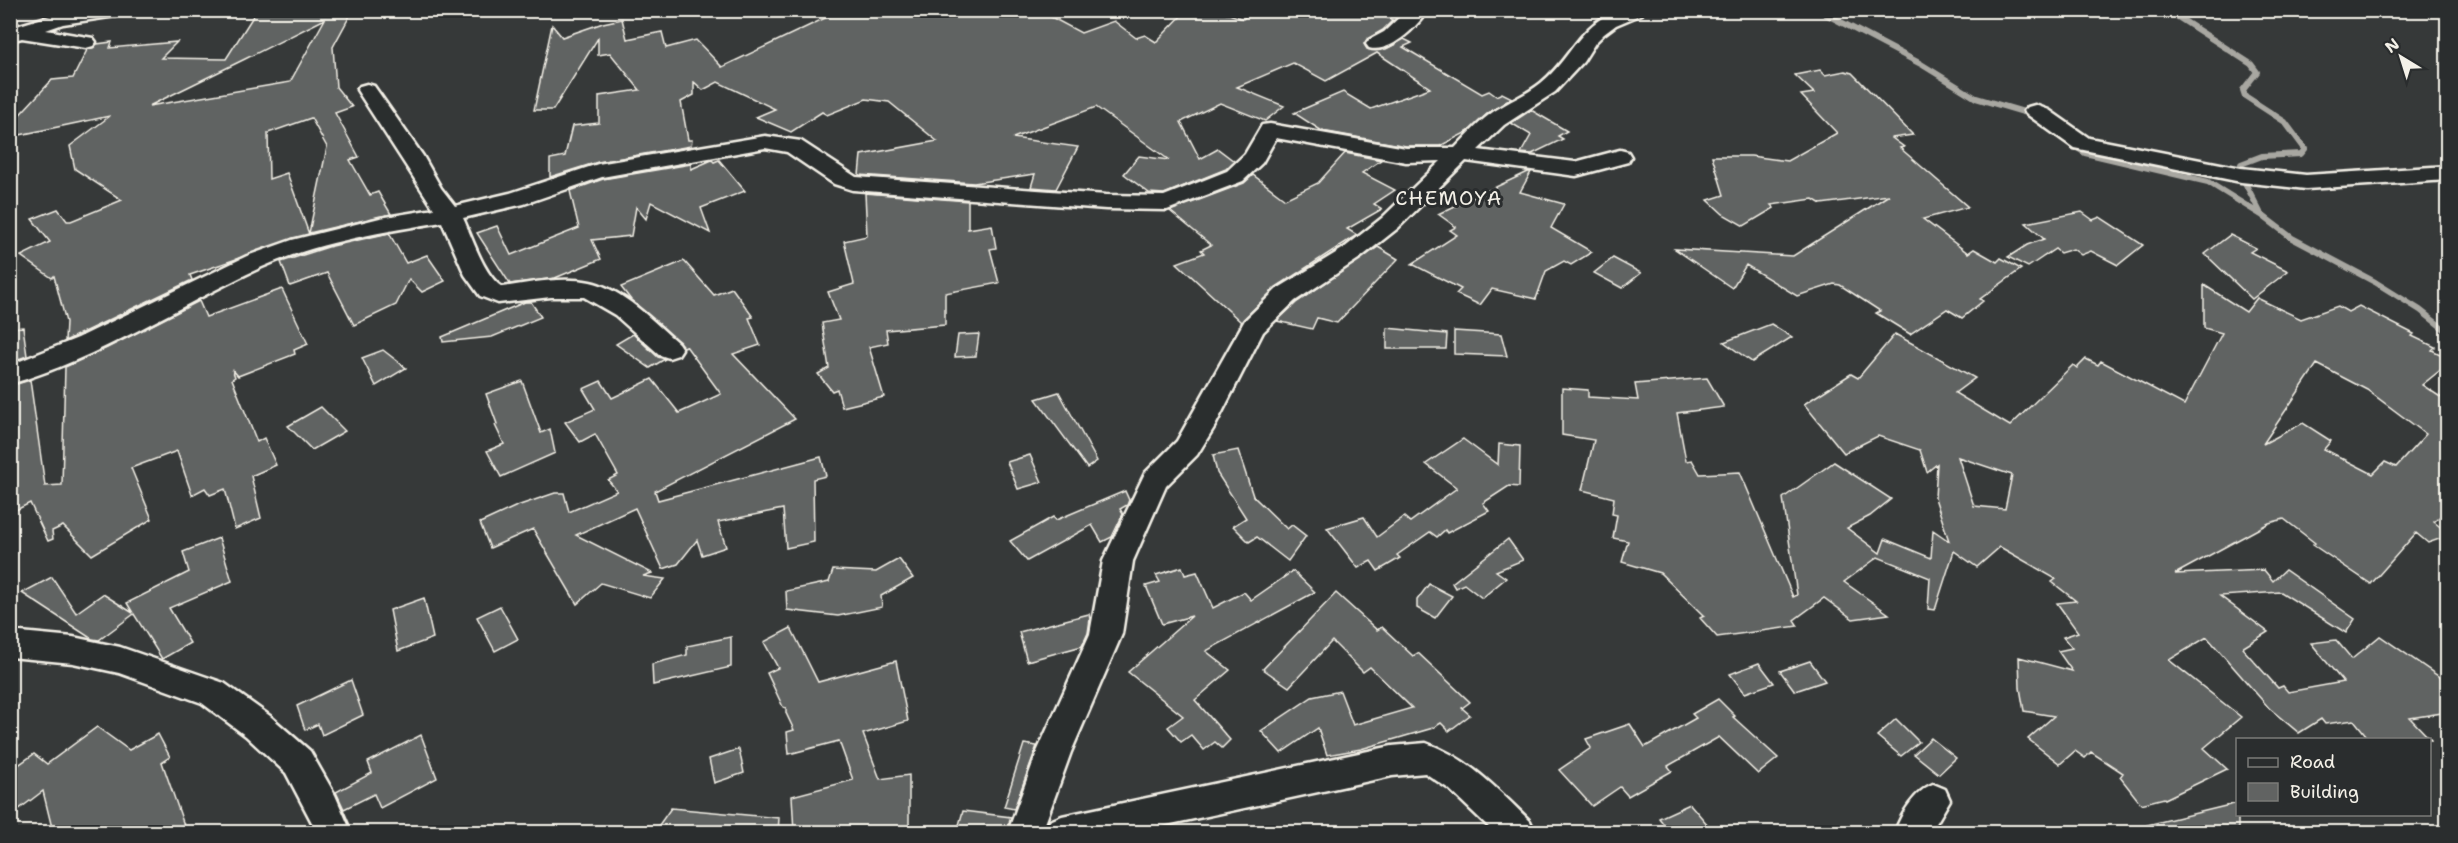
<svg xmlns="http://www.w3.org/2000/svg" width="2458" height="843" font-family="'Shantell Sans',sans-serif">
<rect width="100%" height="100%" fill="#363939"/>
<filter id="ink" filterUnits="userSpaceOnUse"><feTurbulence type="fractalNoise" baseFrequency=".0167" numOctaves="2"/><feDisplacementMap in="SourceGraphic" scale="12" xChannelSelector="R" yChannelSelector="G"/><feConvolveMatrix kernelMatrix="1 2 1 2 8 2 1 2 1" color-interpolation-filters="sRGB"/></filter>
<g filter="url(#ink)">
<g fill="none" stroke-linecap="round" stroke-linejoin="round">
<g stroke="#a8a7a1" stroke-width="6">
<path d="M1818 10 1921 64 1976 98 2027 113 2033 117"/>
<path d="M2167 10 2251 64 2257 72 2243 90 2245 96 2285 122 2305 149 2301 154 2262 156 2241 164 2240 173 2260 212"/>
<path d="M2073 145 2085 153 2208 182 2263 216 2292 238 2375 282 2420 310 2448 332"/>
</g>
</g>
<g fill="#616362" stroke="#f4f1e8" stroke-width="1.5" fill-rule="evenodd">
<path d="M257 10H353L333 47 336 87 352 107 335 113 359 157 350 160 370 195 378 192 391 214 309 233 327 147 311 118 268 133 269 179 287 173 309 234 190 275 192 280 65 341 66 322 54 276 52 278 21 256 50 242 32 219 58 209 67 221H71L122 200 75 169 70 146 110 116 10 137V125L52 80 73 78 87 50 97 44 112 42 110 48 177 42 161 58 226 59ZM325 19 290 82 149 106 245 59Z"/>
<path d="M842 10H1038L1081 33 1114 21 1136 38 1145 35 1156 42 1185 12 1189 13 1191 10H1218L1243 19 1253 10H1368L1393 20 1383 30 1367 39 1364 44 1367 49H1386L1404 39 1412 43 1403 47 1482 94 1489 91 1496 96 1502 93 1512 98 1488 113 1469 131 1440 146H1406L1322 131 1294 113 1343 92 1371 109 1430 88 1377 53 1326 81 1293 63 1237 87 1284 106 1265 121 1220 103 1181 122 1200 159 1218 149 1234 161 1226 169 1164 194 1149 193 1124 174 1139 156 1169 160 1096 107 1013 138 1078 147 1056 189 1031 187 1035 174 974 183 859 175 861 155 937 141 889 102 866 99 827 115 822 112 791 132 756 117 775 109 718 82 703 90 694 82V95L681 102 688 140H692L691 146 598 162 550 177V159L565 156 572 126 599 123V96L640 90 610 53 598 55V38L553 110H534L552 25 562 37 603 23 622 19 627 39 662 32 666 48 696 40 722 67Z"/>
<path d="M1820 70 1825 75 1845 71 1852 73 1913 135 1892 138 1904 147 1900 148 1968 207 1923 219 1968 253 1974 249 1997 262 2001 258 2021 269 1980 299 1983 301 1962 318 1947 309 1910 334 1876 313 1880 311 1840 285 1834 284 1797 296 1746 265 1732 288 1675 249 1793 256 1889 195 1821 204 1813 199 1771 205 1774 208 1744 226 1723 214 1708 200 1724 195 1712 156H1751L1787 161 1837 133 1801 95 1814 93 1795 75Z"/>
<path d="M1531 110 1567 131 1558 136 1563 139 1532 154 1521 153 1531 135 1511 123Z"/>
<path d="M1345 153 1381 160 1362 173 1395 190 1374 204 1382 209 1347 229 1357 235 1276 287 1241 322 1177 263 1204 253 1201 250 1211 245 1170 211 1244 183 1253 175 1285 199 1318 183Z"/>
<path d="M712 160 714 162 719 160 745 191 701 208 710 233 651 202 646 219 636 207 631 236 592 240 601 259 555 278 510 284 477 233 497 226 511 255 579 228 570 191 603 179 691 164V169Z"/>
<path d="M1528 172H1531L1520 192 1564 204 1551 228 1592 252 1571 265 1564 261 1546 271 1536 299 1492 289 1480 305 1456 294 1461 289 1412 264 1457 235 1450 230 1456 227 1438 214Z"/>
<path d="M865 193 968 201V229L992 225 996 248 990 249 999 283 945 293V325L886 330 888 343 869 347 884 397 842 407 837 389 832 391 818 374 829 368 822 323 839 320 828 292 854 284 844 241 867 236Z"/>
<path d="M2082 212 2093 220 2100 217 2143 245 2118 265 2091 251 2081 255 2073 249 2060 253 2055 249 2028 267 2008 257 2027 245 2044 239 2026 223Z"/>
<path d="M389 233 406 263 427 255 445 281 422 292 409 279 396 305 354 325 327 273 290 286 281 262 328 247Z"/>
<path d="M2230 235 2256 248 2250 252 2288 271 2252 299 2205 254Z"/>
<path d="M1378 247 1398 259 1337 323 1317 318 1312 329 1277 321 1296 303Z"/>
<path d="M1613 258 1641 273 1622 288 1594 273Z"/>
<path d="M684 261 714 295 732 288 753 317 749 318 760 345 733 354 795 419 655 491 658 500 821 457 826 476 813 479 814 542 786 548 783 509 718 522 726 547 702 555 697 540 678 564 663 569 635 508 576 535 652 573 643 576 665 579 650 598 601 583 577 604 533 529 490 548 480 523 517 506 555 493H564L569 512 617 491 608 480 618 475 595 434 580 442 565 422 595 409 583 389 601 381 612 398 652 379 679 413 721 394 686 346 684 347 631 300 621 287Z"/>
<path d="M2204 285 2246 312 2257 298 2301 319 2338 306 2348 312 2359 306 2414 334 2412 336 2435 347 2432 350 2448 358V364L2422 385 2448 402V509L2434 522 2448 533V536L2428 543 2416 533 2371 584 2313 545 2315 543 2284 519 2269 523 2175 574 2264 570 2273 581 2285 570 2355 619 2346 633 2281 592 2220 596 2268 632 2242 648 2278 688 2283 686 2288 692 2343 682 2311 643 2336 640 2352 659 2380 636 2448 683V712L2410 718 2431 740H2370L2354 720 2325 724 2321 719 2299 733 2269 708 2207 637 2169 660 2241 717 2204 748 2227 769 2165 799 2164 798 2141 804 2120 777 2123 773 2091 752 2085 758 2075 751 2060 764 2028 739 2054 716 2024 711 2020 688 2019 657 2072 671 2058 651 2072 648 2063 637 2078 632 2057 603 2076 601 2052 582 2056 579 2000 547 1977 567 1954 551 1935 610 1928 609 1930 578 1878 557 1844 582 1889 614 1853 619 1824 598 1794 620 1798 626 1717 637 1700 618 1704 616 1660 573 1622 562 1628 541 1613 538 1617 515 1612 514 1614 498 1582 490 1594 440 1562 435V388L1588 390V397L1638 400 1635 384 1707 378 1724 407 1677 413 1686 461 1692 460 1700 474 1740 472 1793 597 1797 595 1783 498 1834 462 1891 499 1870 516 1847 528 1880 553 1885 539 1931 558 1933 530 1949 541 1935 498 1937 464 1927 472 1920 450 1878 436 1844 453 1804 404 1851 374 1858 378 1895 334 1975 378 1955 393 2010 426 2073 365 2077 368 2086 359 2098 365 2101 361 2184 405 2222 333 2204 328ZM2317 364 2367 390 2426 434 2396 467 2385 462 2373 474 2324 449 2331 441 2303 423 2263 444ZM1958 457 2012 475 2005 509 1974 506Z"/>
<path d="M282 289 308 344 294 350 295 354 238 376 232 369 235 377 232 379 257 442 264 438 276 465 251 476 261 518 235 529 225 489 210 495 205 488 192 495 177 451 131 468 152 519 92 555 63 526 52 531 53 539 48 541 30 503 10 513V386L30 380 45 486 62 485 65 367 107 348 199 301 206 317Z"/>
<path d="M525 302H531L541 317 492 337 443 342 442 337Z"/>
<path d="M1771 324 1792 337 1752 362 1724 342Z"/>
<path d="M23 327 27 356 10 362V328Z"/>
<path d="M1387 328 1447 334 1446 349H1387Z"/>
<path d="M1454 331 1501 334 1507 356 1454 354Z"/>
<path d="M633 334 658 357 665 359 650 368 616 344Z"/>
<path d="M979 334 976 356 955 357 958 335Z"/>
<path d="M383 350 406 368 376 386 362 358Z"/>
<path d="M522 381 541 433 550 429 555 453 501 477 487 451 504 444 495 425 497 424 486 394Z"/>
<path d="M1059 392 1097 461 1087 468 1036 399Z"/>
<path d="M321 407 345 431 312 450 288 426Z"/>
<path d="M1463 439 1498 465 1499 444 1520 446 1519 487 1509 486 1483 503 1489 511 1447 533 1445 530 1437 537 1430 532 1397 555 1400 558 1378 571 1371 561 1358 568 1327 528 1364 517 1377 537 1404 517 1410 522 1457 488 1426 464Z"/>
<path d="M1238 450 1253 496 1287 529 1292 525 1306 536 1288 561 1257 537 1249 542 1233 526 1246 518 1217 473 1213 455Z"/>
<path d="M1030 455 1042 482 1018 489 1007 462Z"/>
<path d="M1125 491 1129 500 1127 505 1120 509 1123 514 1112 537 1102 542 1092 525 1027 561 1010 541 1053 517 1056 520Z"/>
<path d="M219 538 232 581 169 608 190 643 162 659 134 614 99 640 92 639 22 593 52 577 76 613 103 594 133 613 127 603 189 572 183 552Z"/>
<path d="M1508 539 1523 560 1496 571 1506 578 1482 598 1464 584 1455 588 1452 583Z"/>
<path d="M899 559 913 578 881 596 882 607 838 616 787 610 786 591 829 582 833 570 876 572Z"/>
<path d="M1182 567 1185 575 1197 572 1213 608 1244 592 1251 600 1293 571 1315 592 1206 651 1230 670 1195 700 1230 740 1222 748 1215 742 1204 750 1191 735 1181 742 1168 727 1183 716 1128 672 1192 616 1162 624 1146 586 1160 582 1156 575Z"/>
<path d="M1429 584 1452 596 1435 618 1417 608V600Z"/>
<path d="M1336 593 1377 630 1382 627 1413 656 1418 653 1470 702 1462 708 1470 715 1449 731 1441 723 1433 728 1361 749 1327 755 1318 728 1281 753 1261 731 1312 697 1340 691 1353 725 1412 708 1370 667 1363 672 1332 641 1289 687 1263 669Z"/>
<path d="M424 598 433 638 398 651 390 610Z"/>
<path d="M500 606 518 639 495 651 477 617Z"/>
<path d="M1089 614 1090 619 1088 633 1082 646 1027 661 1019 632Z"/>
<path d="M791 628 818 682 896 661 908 721 863 734 880 779 909 775V832H794L792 796 853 780 839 741 789 754 787 732 794 730 786 713V708L783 707 767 673 778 668 764 642Z"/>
<path d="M731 637V667L653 685 652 664 687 655V646Z"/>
<path d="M1810 661 1825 681 1795 691 1780 671Z"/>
<path d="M1759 663 1774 683 1745 693 1730 674Z"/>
<path d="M351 680 363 715 322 735 318 724 305 730 297 706Z"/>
<path d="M1718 699 1735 716 1733 717 1778 758 1758 774 1719 737 1668 766 1672 771 1628 796 1620 787 1592 806 1559 770 1591 748 1586 739 1630 724 1645 747 1696 718 1692 714Z"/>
<path d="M1896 719 1919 742 1901 756 1877 736Z"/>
<path d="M97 727 129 750 158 734 170 757 162 762 184 825 170 832H53L43 791 10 816V771L34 754 47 764Z"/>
<path d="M421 735 437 778 380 808 374 794 344 809 336 792 372 773 368 762Z"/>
<path d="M1931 738 1956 758 1939 774 1914 754Z"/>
<path d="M1024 744 1037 746 1014 809 1004 807Z"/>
<path d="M739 749 744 773 714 783 709 759Z"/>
<path d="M2238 803V832H2148L2147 825Z"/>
<path d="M1690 804 1714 832H1670L1659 818Z"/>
<path d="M671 808 779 818 778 832H654Z"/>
<path d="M963 811 1011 817 1006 832H957Z"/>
</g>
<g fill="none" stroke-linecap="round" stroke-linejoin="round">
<g stroke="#f4f1e8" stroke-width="5">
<g id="minor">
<path d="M77 10H125L123 14 116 16 63 24 46 30 93 38 96 42 93 46 86 48 22 38 10 41V28L53 15Z"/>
<path d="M1407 10H1428C1417 27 1390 54 1369 48L1366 44 1369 40 1384 32Z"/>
<path d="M1617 10H1644L1642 14 1616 25 1604 34 1595 43 1583 62 1555 92 1504 125 1478 150 1575 162 1620 150 1628 152 1631 157 1628 162 1576 176 1466 161 1398 228 1360 258 1295 301 1263 332 1215 426 1197 455 1166 486 1133 561 1122 634 1071 752 1042 832H1008L1037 752 1090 634 1103 561 1145 473 1177 441 1245 320 1277 289 1344 248 1382 218 1441 161 1406 162 1276 138 1262 163 1243 181 1167 210 1106 209 853 190 834 184 787 152 765 148 602 177 524 204 463 218C472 237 484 276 502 287 530 283 562 276 590 282 621 288 655 323 678 343L682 349 678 355 669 358 660 355 615 315 584 297H551L498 303 480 296 465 275 442 222C382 232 318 242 262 267 179 305 98 359 10 384V365L78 338 247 256 292 240 380 218 434 209 357 90 360 86 367 84 374 86 423 156 441 188 455 206 510 193 598 164 765 136 801 141 856 177 1106 195 1164 196 1227 171 1245 154 1262 125 1270 124 1406 148H1455C1466 137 1477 124 1489 115 1505 103 1525 96 1541 83 1572 58 1577 27 1617 10Z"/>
<path d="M2035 105 2049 110 2089 138 2241 168 2306 175 2448 166V180L2306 189 2241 182 2074 148 2028 115 2024 111 2028 107Z"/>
<path d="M10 631 73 637 120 647 224 683 270 716 310 751 335 795 351 832H317L286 773 246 736 202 703 119 673 73 663 10 657Z"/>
<path d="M1426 743C1469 758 1498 790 1530 821L1535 832H1494L1449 789 1425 773 1392 776 1134 832H1045L1050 821 1062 816 1392 746Z"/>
<path d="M1933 784 1945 789 1950 800 1931 832H1895C1901 814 1915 791 1933 784Z"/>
</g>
</g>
<use href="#minor" fill="#2a2d2e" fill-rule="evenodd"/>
</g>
</g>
<g text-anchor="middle" stroke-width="6" stroke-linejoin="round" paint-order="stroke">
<g font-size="20" letter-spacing="1.5" fill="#f4f1e8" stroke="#2a2d2e">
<text x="1449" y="205">CHEMOYA</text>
</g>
</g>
<rect width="2458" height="843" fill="none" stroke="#2a2d2e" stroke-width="36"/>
<rect x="18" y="18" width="2422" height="807" fill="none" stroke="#f4f1e8" stroke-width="2" filter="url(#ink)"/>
<rect x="2236" y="738" width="195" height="78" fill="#2a2d2e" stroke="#7b7b78" stroke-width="1.5"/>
<rect x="2248" y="758" width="30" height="9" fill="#2a2d2e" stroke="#7b7b78" stroke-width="1.5"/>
<text x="2290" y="768" font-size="18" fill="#f4f1e8">Road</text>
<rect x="2248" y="783" width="30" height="18" fill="#616362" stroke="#7b7b78" stroke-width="1.5"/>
<text x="2290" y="798" font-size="18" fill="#f4f1e8">Building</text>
<g transform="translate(2401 57) rotate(322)" stroke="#2a2d2e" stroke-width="4.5" paint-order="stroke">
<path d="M0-4.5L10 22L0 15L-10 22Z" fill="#f4f1e8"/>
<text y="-9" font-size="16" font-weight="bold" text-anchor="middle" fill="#f4f1e8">N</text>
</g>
</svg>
